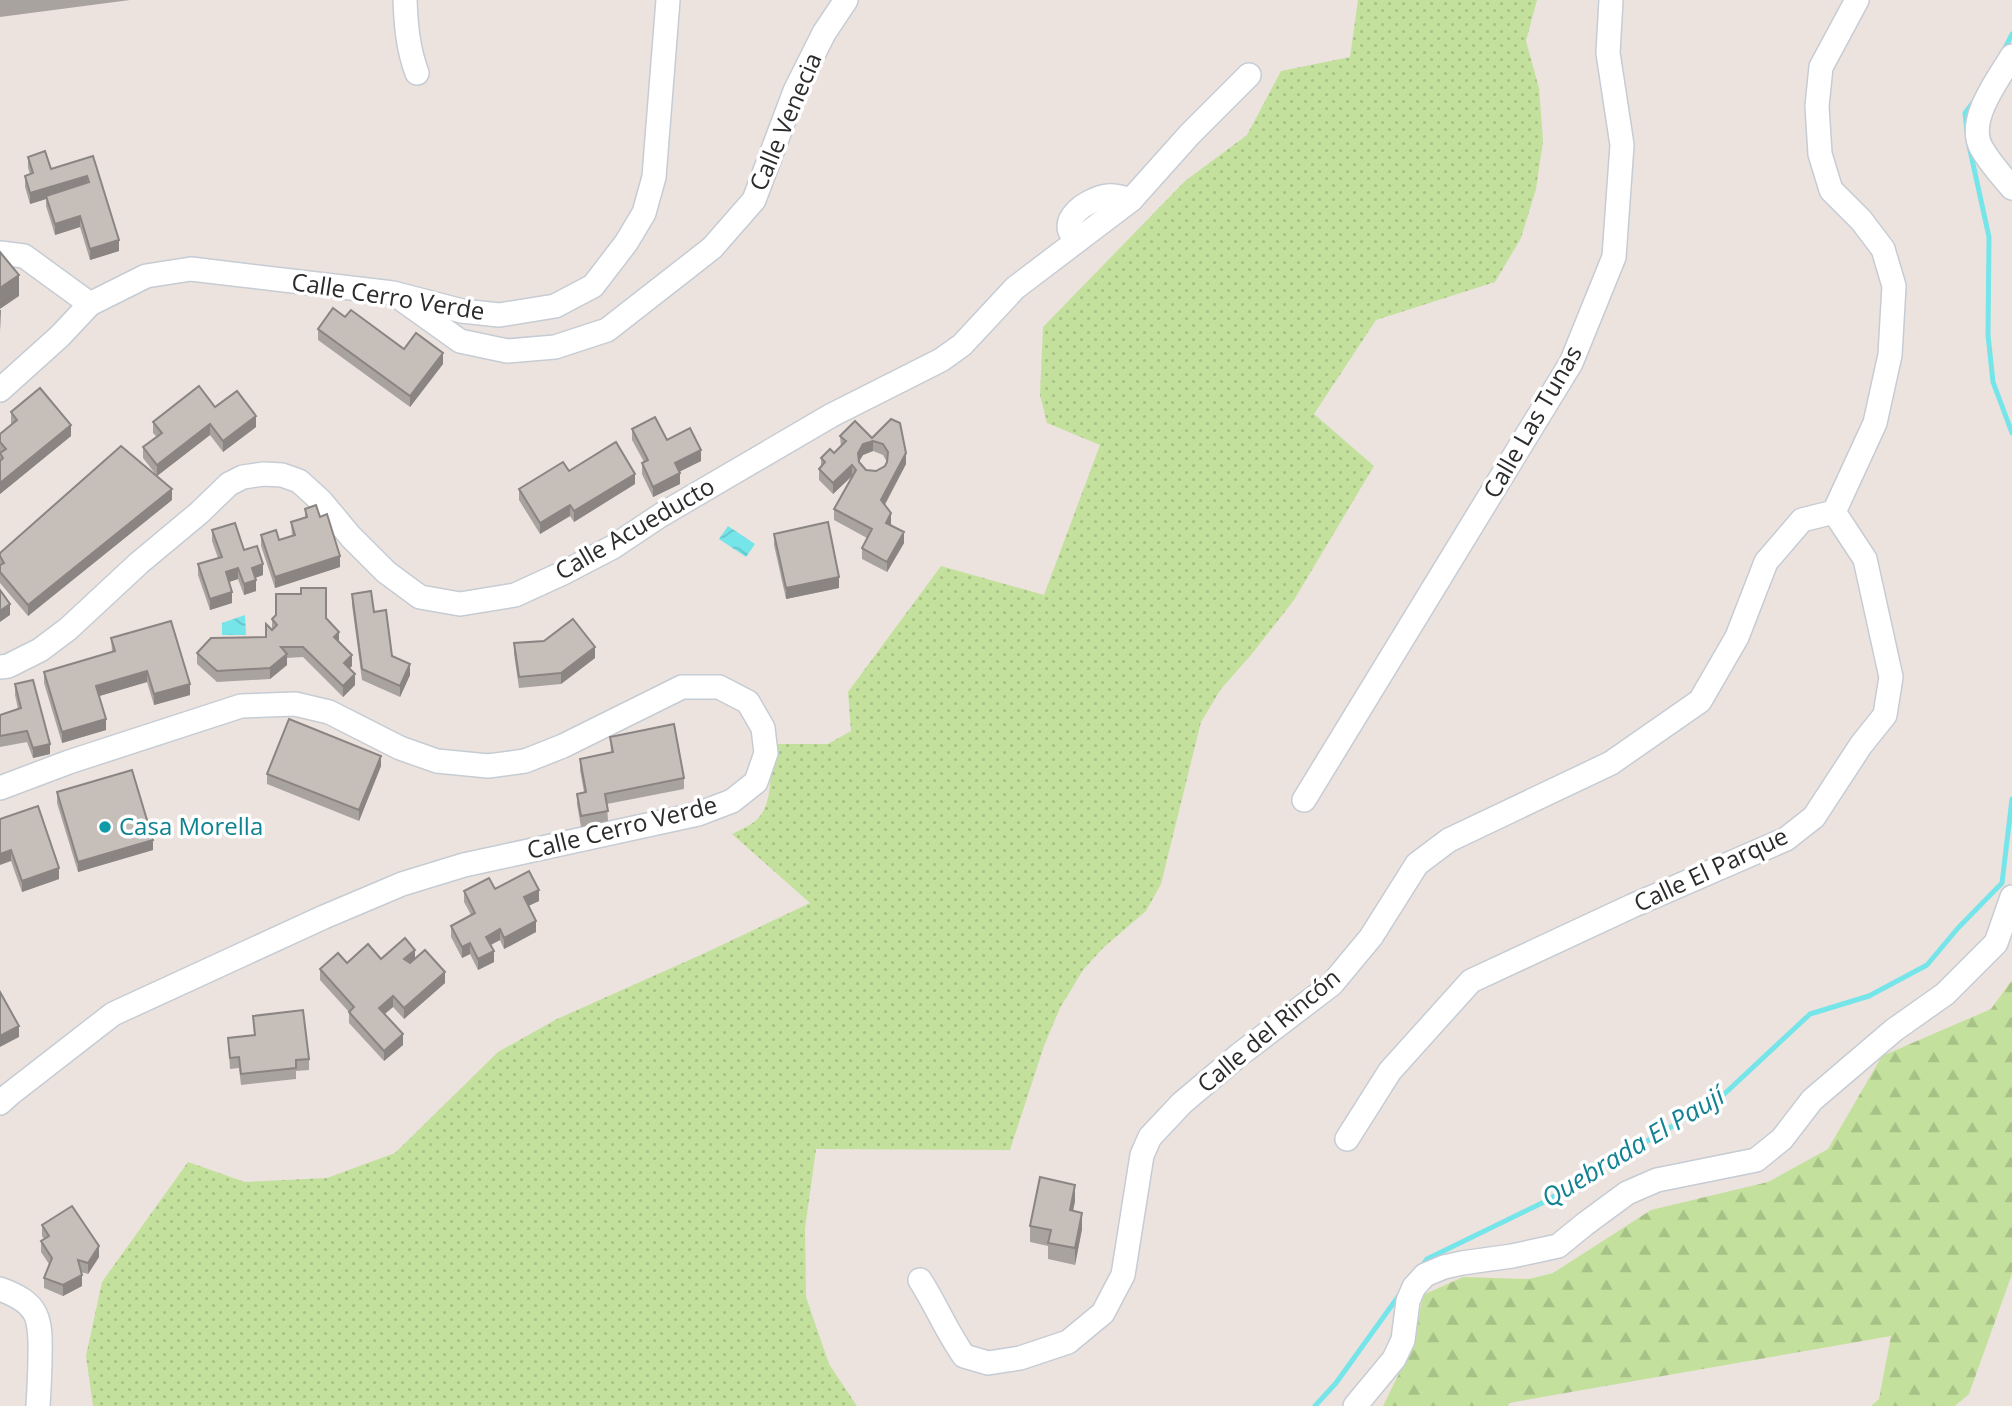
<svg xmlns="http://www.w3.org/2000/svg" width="2012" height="1406" font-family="'Open Sans',sans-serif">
<defs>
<pattern id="grass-dots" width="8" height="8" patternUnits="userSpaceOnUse" patternTransform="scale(1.75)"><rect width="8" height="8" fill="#c3e19d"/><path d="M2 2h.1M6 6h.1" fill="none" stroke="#a8c187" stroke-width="1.8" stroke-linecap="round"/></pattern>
<pattern id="forest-firs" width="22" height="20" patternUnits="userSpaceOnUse" patternTransform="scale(1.75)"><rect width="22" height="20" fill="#c3e19d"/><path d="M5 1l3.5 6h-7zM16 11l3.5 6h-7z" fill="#a8c187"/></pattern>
<pattern id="water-waves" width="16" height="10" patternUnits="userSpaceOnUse" patternTransform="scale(1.75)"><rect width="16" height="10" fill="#75e5ea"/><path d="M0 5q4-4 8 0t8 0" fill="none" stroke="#65c5c9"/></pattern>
</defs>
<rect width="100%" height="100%" fill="#ece3de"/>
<path fill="url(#grass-dots)" d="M1358 0H1537L1526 41 1539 88 1543 141 1536 189 1521 238 1495 282 1376 320 1314 414 1374 466 1294 600 1251 655 1221 689 1201 722 1161 884 1146 911 1103 948 1083 970 1060 1008 1044 1046 1010 1150 816 1149 805 1229 806 1297 829 1364 857 1406H93L86 1356 102 1282 188 1162 245 1182 327 1178 395 1153 498 1052 557 1019 705 953 810 903 732 834C742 829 753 825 760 816 774 798 770 766 770 744H828L851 731 848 692 941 566 1044 595 1100 445 1047 423 1040 395 1043 327 1185 181 1247 135 1281 71 1350 57Z"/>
<path fill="url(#forest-firs)" d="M2012 980V1274L1969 1394 1955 1406H1871L1879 1399 1891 1336 1509 1403 1508 1406H1383L1414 1343 1423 1295 1463 1277 1529 1279 1553 1273 1651 1210 1768 1182 1828 1149 1882 1056 1991 1009Z"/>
<g fill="url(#water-waves)">
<path d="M728 526 755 544 746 557 719 539Z"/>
<path d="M245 615 246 635H222V623Z"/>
</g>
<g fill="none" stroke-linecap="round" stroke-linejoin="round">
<g stroke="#75e5ea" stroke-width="5">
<path d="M2003 52 2012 34"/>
<path d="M1967 132 1965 113 1975 100"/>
<path d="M1968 141 1989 237 1988 335 1993 382 2012 433"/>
<path d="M1421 1267 1427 1259 1544 1202 1720 1098 1810 1014 1869 996 1927 965 1958 928 2002 883 2012 799"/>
<path d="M1315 1406 1336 1383 1400 1294"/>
</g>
<g stroke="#c6ccd4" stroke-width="26">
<g id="minor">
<path d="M405 0C406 26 408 49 417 73"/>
<path d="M2012 56C1998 80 1965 121 1982 149 1990 163 2002 176 2012 188"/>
<path d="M1078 240C1052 222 1089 198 1108 196 1115 195 1124 198 1131 200"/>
<path d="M0 253 24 256 90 304"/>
<path d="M404 301 460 341 507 351 555 347 607 330 712 248 754 200 795 91 824 33 846 0"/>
<path d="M0 390 60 336 90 304 146 276 191 269 393 293 462 311 499 315 555 306 593 286 626 243 644 213 654 177 668 0"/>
<path d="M0 667 8 666 40 650 68 629 139 563 199 513 229 484 243 477 264 474 282 475 299 481 321 501 351 537 386 572 420 597 460 604 515 595 563 573 613 547 661 515 832 415 941 360 962 345 1015 288 1131 200 1190 134 1249 75"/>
<path d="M0 788 69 762 241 706 295 704 329 712 400 748 437 761 488 766 525 761 563 746 682 687H719L748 702 763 728 766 753 756 782 732 801 698 814 464 865 402 884 324 917 113 1014 10 1094 0 1103"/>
<path d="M1304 800 1571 363 1614 257 1622 145 1608 53 1611 0"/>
<path d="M1347 1139 1390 1071 1471 981 1632 906 1786 839 1814 817 1861 745 1885 715 1891 677 1865 559 1834 512 1875 423 1890 355 1894 286 1883 249 1861 220 1831 190 1820 154 1817 106 1821 67 1857 0"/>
<path d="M920 1280C936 1305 947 1332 964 1356L988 1363 1020 1358 1068 1342 1103 1313 1123 1275 1142 1155 1150 1137 1182 1103 1239 1055 1332 984 1371 937 1417 864 1449 840 1611 763 1700 701 1737 637 1766 562 1802 520 1834 512"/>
<path d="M0 1289C39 1303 41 1318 40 1356 40 1373 39 1389 38 1406"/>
<path d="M1355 1406 1394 1359 1403 1340 1408 1301 1414 1287 1425 1275 1444 1267 1462 1263 1512 1256 1558 1246 1585 1224 1627 1193 1657 1180 1756 1160 1782 1139 1812 1100 1894 1030 1945 994 1996 943 2012 897"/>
</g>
</g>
<use href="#minor" stroke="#fff" stroke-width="23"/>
</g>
<g fill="#a9a39f" fill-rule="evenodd">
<path d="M0 0H130L0 17Z"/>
<path d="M93 156 119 251 90 260 80 227 55 235 46 206V199L30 204 25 187V176L30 174 28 168V157L51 169Z"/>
<path d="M345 317 404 349 443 364 410 407 318 340V329Z"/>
<path d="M215 407 256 427 223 452 210 435 157 476 143 458V447L157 437 153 433V422Z"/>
<path d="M11 412 71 436 0 494V434L12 425 11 423Z"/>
<path d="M891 419 906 464 885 505 891 524V525L904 543 887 572 862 559V548L867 538 834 520V509L852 477V476L833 494 819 480V469L821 466V458L834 453 841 447 840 436 872 438ZM873 451 883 455 887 462 885 466 876 471 866 470 859 462 863 455Z"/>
<path d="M632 429 701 461 680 471V484L653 497 642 474V463L644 462 632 440Z"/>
<path d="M569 471 635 484 574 522 570 516 540 534 519 500V489Z"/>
<path d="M172 500 28 616 0 583V553Z"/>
<path d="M305 509 320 517 340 567 275 588 261 546V535L279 540 292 536 291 522 305 518Z"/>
<path d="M212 530 244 550 263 575 255 578 256 591 244 595 238 579 229 582 232 603 210 610 198 575V564L218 558 212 541Z"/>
<path d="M774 534 839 588 786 599 774 545Z"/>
<path d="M352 594 374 612 392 656 410 675 400 697 362 680 352 605Z"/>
<path d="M326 618 352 666 349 668 355 685 343 697 303 657 287 658V665L270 679 217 682 197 664V653L266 637 272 630V619Z"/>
<path d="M111 638 190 695 154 705 147 682 99 696 106 730 62 743 44 683V672L112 652Z"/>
<path d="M514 643 595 658 561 684 519 688 514 654Z"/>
<path d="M15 684 50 754 33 758 27 742 0 747V715L18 709 15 695Z"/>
<path d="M610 737 684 778V789L607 804 608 821 581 827 577 804V794L584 792 580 770V759L611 753Z"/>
<path d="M381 766 359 821 267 784V774Z"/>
<path d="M57 792 153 850 78 872 57 803Z"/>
<path d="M0 819 59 879 22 892 11 861Z"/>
<path d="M495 889 539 901 528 906 536 932 504 949 500 940 491 945 494 962 478 970 470 954 462 958 451 937V926L471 915 464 902V891Z"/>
<path d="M415 958 445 983 404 1019 393 1007 384 1014 403 1045 384 1061 349 1023V1012L320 980V969L347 963 381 959Z"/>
<path d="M253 1016 309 1059V1070L296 1071V1079L241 1085 239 1068 230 1069 228 1038 254 1036Z"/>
<path d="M1075 1201 1073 1211 1082 1229 1075 1265 1048 1259V1246L1030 1242V1226Z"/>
<path d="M42 1225 99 1257 88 1274 81 1272 82 1286 63 1296 44 1288V1278L49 1264 41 1252V1241L44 1239 42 1236Z"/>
</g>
<g fill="#8a8582">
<path d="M87 176V186L46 196V199L30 204V193Z"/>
<path d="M80 216V227L55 235V224Z"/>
<path d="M119 240V251L90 260V249Z"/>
<path d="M19 275V296L0 309V288Z"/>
<path d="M0 310H1L0 332Z"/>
<path d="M443 353V364L410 407V396Z"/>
<path d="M256 416V427L223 452V441Z"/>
<path d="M210 424V435L157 476V465Z"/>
<path d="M71 425V436L0 494V483Z"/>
<path d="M873 441V451L863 455 858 463V453L863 444Z"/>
<path d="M701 450V461L675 474V463Z"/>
<path d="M906 453V464L881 511V500Z"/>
<path d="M852 465V476L833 494V483Z"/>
<path d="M680 473V484L653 497V487Z"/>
<path d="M635 474V484L574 522V511Z"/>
<path d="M172 489V500L28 616V605Z"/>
<path d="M570 505V516L540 534V523Z"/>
<path d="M891 513V524L886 534V523Z"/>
<path d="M904 532V543L887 572V562Z"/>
<path d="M340 556V567L275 588V577Z"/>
<path d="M263 564V575L252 579V568Z"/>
<path d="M238 568V579L226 583V572Z"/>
<path d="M839 577V588L786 599V588Z"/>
<path d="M256 580V591L244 595V584Z"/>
<path d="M232 592V603L210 610V599Z"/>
<path d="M10 604V615L0 622V611Z"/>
<path d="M339 632V643L334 637Z"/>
<path d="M595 647V658L561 684V673Z"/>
<path d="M287 654V665L270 679V668Z"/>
<path d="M352 655V666L344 674V663Z"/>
<path d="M410 664V675L400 697V686Z"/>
<path d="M147 671V682L96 697V686Z"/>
<path d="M355 674V685L343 697V686Z"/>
<path d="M190 684V695L154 705V694Z"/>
<path d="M106 719V730L62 743V732Z"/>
<path d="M50 744V754L33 758V748Z"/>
<path d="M381 756V766L359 821V810Z"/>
<path d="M153 840V850L78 872V862Z"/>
<path d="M11 850V861L0 865V854Z"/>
<path d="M59 868V879L22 892V881Z"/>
<path d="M539 890V901L524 908V897Z"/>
<path d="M536 921V932L504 949V938Z"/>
<path d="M500 929V940L486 947V937Z"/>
<path d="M470 943V954L462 958V947Z"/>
<path d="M415 950V960L404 970V959Z"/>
<path d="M494 951V962L478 970V959Z"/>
<path d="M445 972V983L404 1019V1008Z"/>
<path d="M393 996V1007L379 1019V1008Z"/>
<path d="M19 1026V1037L0 1047V1036Z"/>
<path d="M403 1034V1045L384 1061V1051Z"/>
<path d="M1075 1185V1201L1070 1226V1210Z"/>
<path d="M1082 1213V1229L1075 1265V1248Z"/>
<path d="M99 1246V1257L88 1274V1263Z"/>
<path d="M82 1275V1286L63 1296V1285Z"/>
</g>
<g fill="#c5beb9" stroke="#8a8582" stroke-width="2" fill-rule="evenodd">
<path d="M45 151 51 169 93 156 119 240 90 249 80 216 55 224 46 196 89 182 87 176 30 193 25 176 33 173 28 157Z"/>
<path d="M0 252 19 275 0 288Z"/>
<path d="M333 308 345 317 351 310 404 349 416 333 443 353 410 396 318 329Z"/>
<path d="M199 386 215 407 237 391 256 416 223 441 210 424 157 465 143 447 162 433 153 422Z"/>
<path d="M40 388 71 425 0 483V461L3 458 0 453 6 449 0 442V434L17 420 11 412Z"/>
<path d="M655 417 667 440 690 428 701 450 675 463 680 473 653 487 642 463 648 460 632 429Z"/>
<path d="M891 419 900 423 906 453 881 500 891 513 886 523 904 532 887 562 862 548 872 529 834 509 856 470 852 465 833 483 819 469 825 462 821 458 830 449 834 453 846 441 840 436 855 421 872 438ZM873 441 883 444 888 452 887 462 885 466 876 471 866 470 859 462 858 453 863 444Z"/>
<path d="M616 442 635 474 574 511 570 505 540 523 519 489 563 462 569 471Z"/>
<path d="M121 446 172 489 28 605 0 572V565L4 563 0 556V553Z"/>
<path d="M316 505 320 517 327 514 340 556 275 577 261 535 276 530 279 540 295 535 291 522 307 517 305 509Z"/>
<path d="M828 522 839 577 786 588 774 534Z"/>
<path d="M235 523 244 550 257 546 263 564 252 568 256 580 244 584 238 568 226 572 232 592 210 599 198 564 222 557 212 530Z"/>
<path d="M301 588H326V618L339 632 334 637 352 655 344 663 355 674 343 686 303 647H281L287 654 270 668 217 671 197 653 211 638 266 637V624L272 630 277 625 272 619 276 615V594H301Z"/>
<path d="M0 590 10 604 0 611Z"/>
<path d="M371 591 374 612 386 610 392 656 410 664 400 686 362 669 352 594Z"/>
<path d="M573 619 595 647 561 673 519 677 514 643 544 641Z"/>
<path d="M171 621 190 684 154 694 147 671 96 686 106 719 62 732 44 672 115 651 111 638Z"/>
<path d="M33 680 50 744 33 748 27 731 0 736V715L21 708 15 684Z"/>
<path d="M289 719 381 756 359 810 267 774Z"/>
<path d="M674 724 684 778 605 794 608 811 581 816 577 794 586 792 580 759 613 752 610 737Z"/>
<path d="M132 770 153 840 78 862 57 792Z"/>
<path d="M38 806 59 868 22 881 11 850 0 854V819Z"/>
<path d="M529 871 539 890 524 897 536 921 504 938 500 929 486 937 494 951 478 959 470 943 462 947 451 926 475 913 464 891 489 878 495 889Z"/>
<path d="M405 938 415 950 404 959 410 963 425 950 445 972 404 1008 393 996 379 1008 403 1034 384 1051 349 1012 354 1007 320 969 338 953 347 963 368 944 381 959Z"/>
<path d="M0 992 19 1026 0 1036Z"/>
<path d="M303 1010 309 1059 296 1060V1068L241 1074 239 1057 230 1058 228 1038 255 1035 253 1016Z"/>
<path d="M1040 1177 1075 1185 1070 1210 1082 1213 1075 1248 1048 1243 1051 1230 1030 1226Z"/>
<path d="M72 1206 99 1246 88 1263 78 1260 82 1275 63 1285 44 1278 52 1258 41 1241 49 1236 42 1225Z"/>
</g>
<circle fill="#0f9aa8" stroke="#fff" stroke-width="2.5" cx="105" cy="827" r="7"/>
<g text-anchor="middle" stroke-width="7" stroke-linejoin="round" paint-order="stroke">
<g font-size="24" fill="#2b2b2b" stroke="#fff">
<text transform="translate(786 122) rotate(-67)" y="8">Calle Venecia</text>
<text transform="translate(388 297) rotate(9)" y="8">Calle Cerro Verde</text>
<text transform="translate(1533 422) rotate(-60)" y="8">Calle Las Tunas</text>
<text transform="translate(635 529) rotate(-30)" y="8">Calle Acueducto</text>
<text transform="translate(622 828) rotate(-14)" y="8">Calle Cerro Verde</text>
<text transform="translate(1711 870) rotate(-25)" y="8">Calle El Parque</text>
<text transform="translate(1269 1031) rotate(-40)" y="8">Calle del Rincón</text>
</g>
<g font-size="24" fill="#0d838f" stroke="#fff" text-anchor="start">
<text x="119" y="835">Casa Morella</text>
</g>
<g font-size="26" font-style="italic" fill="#128191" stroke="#fff">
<text transform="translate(1633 1147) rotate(-31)" y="9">Quebrada El Paují</text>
</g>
</g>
</svg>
